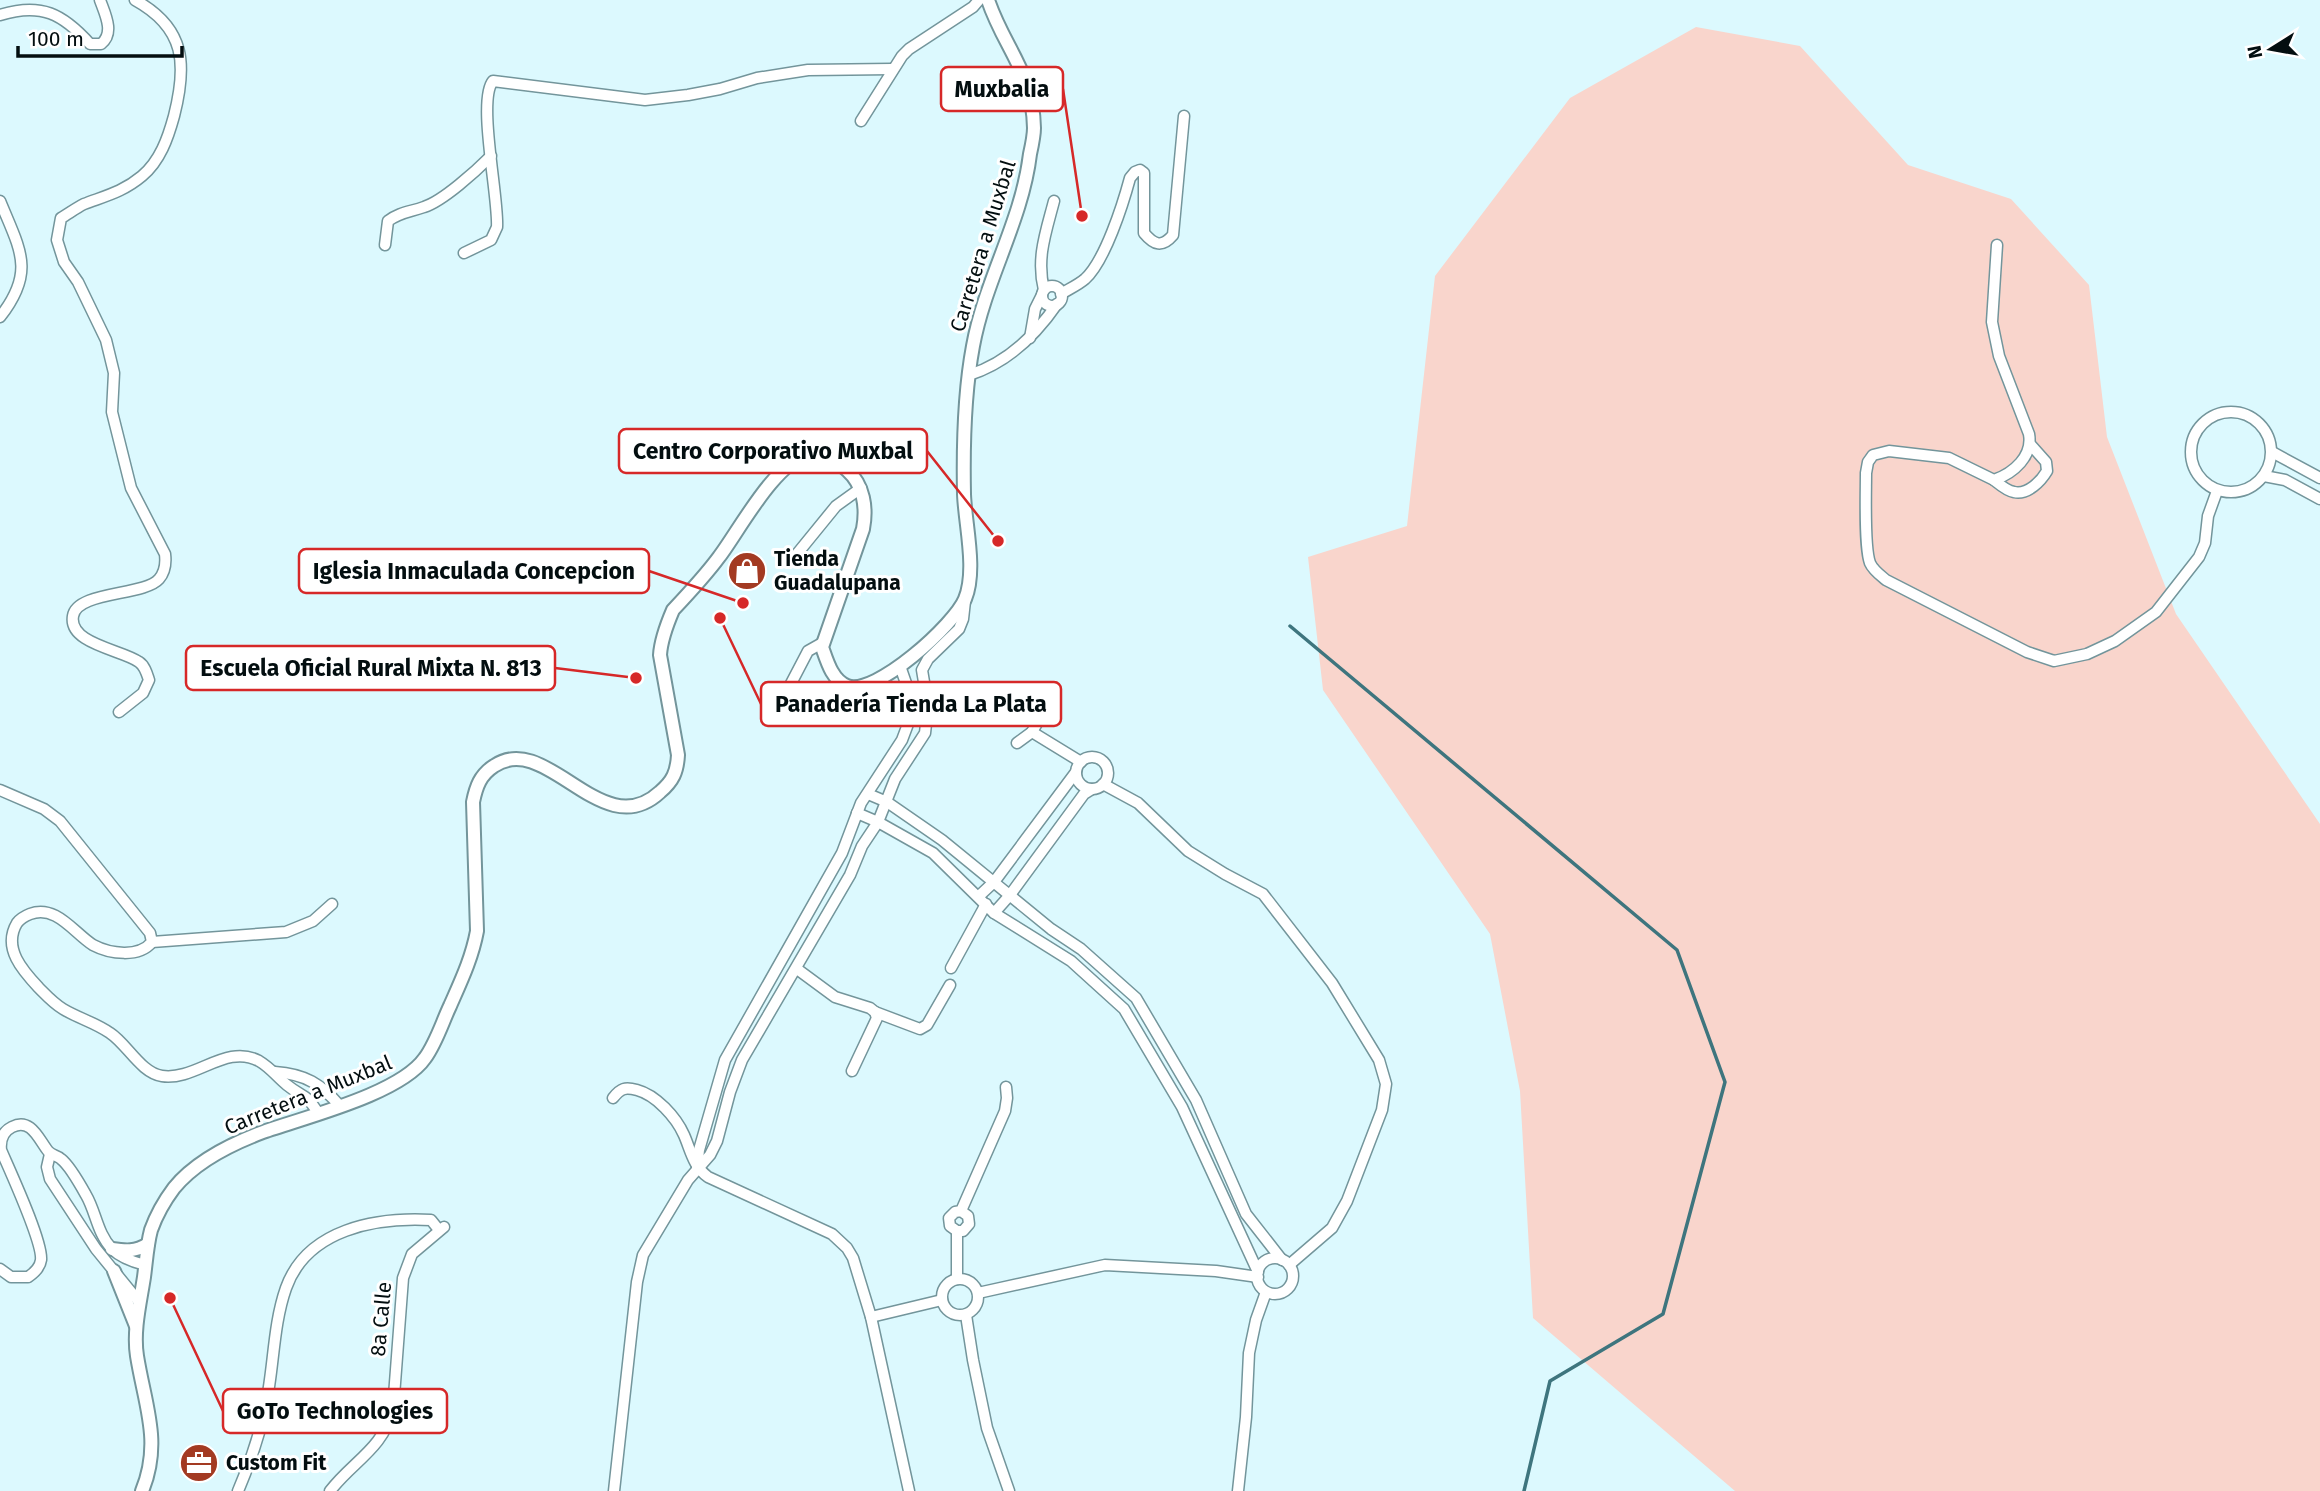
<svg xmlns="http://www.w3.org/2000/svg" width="2320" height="1491" font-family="'Fira Sans',sans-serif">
<rect width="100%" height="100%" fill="#dcf9fe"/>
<path fill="#f9d5cc" d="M1696 27 1800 46 1908 165 2011 199 2089 285 2107 437 2176 614 2320 824V1491H1735L1533 1318 1520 1091 1490 934 1323 690 1308 557 1407 526 1435 276 1570 98Z"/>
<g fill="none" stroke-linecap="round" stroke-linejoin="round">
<path stroke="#3e757e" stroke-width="3.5" d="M1290 626 1677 950 1725 1082 1663 1314 1550 1381 1524 1491"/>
<g stroke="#73959b" stroke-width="13">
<g id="minor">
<path d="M0 15C41 2 63 14 90 44H101C115 33 105 14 100 0"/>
<path d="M861 121 902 56 909 49 973 7 979 0"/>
<path d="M0 201C20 250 36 271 0 317"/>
<path d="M385 245 388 221C400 212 410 212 424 207 443 201 476 171 491 156"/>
<path d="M1997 245 1992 322 1999 356 2029 434C2033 456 2014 473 1994 480L1949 458 1889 451 1873 455 1868 462 1866 473C1866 493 1864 547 1870 563 1873 570 1880 575 1886 580L2027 652 2054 661 2087 654 2115 641 2156 612 2199 557 2205 543 2208 516 2217 491"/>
<path d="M464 253 491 240 497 227C499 199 477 100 493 81L645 100 688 95 720 89 757 78 808 70 892 69"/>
<circle cx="1052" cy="296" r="10"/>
<path d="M1044 290C1036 258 1046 232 1054 201"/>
<path d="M1061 294C1069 289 1078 285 1085 279 1105 261 1123 204 1130 178L1135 172 1140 170 1144 173V233C1154 245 1162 248 1173 235L1184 116"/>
<path d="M1030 338 1035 309 1042 295"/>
<path d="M969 375C1007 363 1035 336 1057 304"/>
<circle cx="2231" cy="452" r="40"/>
<path d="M2272 452 2320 478"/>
<path d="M2264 476 2285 480 2320 499"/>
<path d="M1994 480C1999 484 2007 491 2014 492 2028 495 2041 481 2047 471L2046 462 2030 444"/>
<path d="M792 560 836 506 861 488"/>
<path d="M785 695 808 651 824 642"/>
<path d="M119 712 143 693 149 680C147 674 145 666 139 662 123 650 68 644 73 616 77 591 144 596 159 579 165 572 166 562 165 554L131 488 112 412 114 373 106 340 78 282 64 262 57 240 61 218C68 214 76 208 84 204 105 196 123 192 142 176 160 161 168 138 174 116 187 65 186 28 135 0"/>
<path d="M1032 732 1046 707"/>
<path d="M1017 743 1032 732 1081 762"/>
<circle cx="1092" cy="773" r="16"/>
<path d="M1103 784 1138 803 1188 851 1225 874 1263 894 1332 983 1379 1060 1386 1084 1382 1110 1347 1201 1332 1228 1289 1265"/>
<path d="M0 790 44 809 60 821 150 933 152 942C139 958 110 954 93 945 74 933 56 904 30 914 25 916 20 919 17 923 2 948 23 971 39 988 46 995 53 1003 63 1009 78 1018 96 1023 110 1033 127 1044 141 1073 162 1076 196 1081 226 1043 259 1061 271 1068 277 1077 287 1085 303 1098 305 1092 318 1113"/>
<path d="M868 794 887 802 942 840 1051 929 1081 949 1136 998 1196 1100 1246 1214 1282 1260"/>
<path d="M857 813 878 822 933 853 994 913 1071 961 1124 1009 1182 1107 1258 1272"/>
<path d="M979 896 994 882 1076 772"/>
<path d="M994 913 1010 895 1084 794 1092 789"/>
<path d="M152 942 286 932 313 921 332 904"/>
<path d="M951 968 986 904"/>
<path d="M797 969 835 997 870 1008 875 1012 877 1018 852 1071"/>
<path d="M875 1012 920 1029 927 1025 950 985"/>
<path d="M275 1072C305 1074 321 1084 340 1106"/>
<path d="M613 1098C621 1088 625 1087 637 1090 656 1095 676 1117 684 1135 691 1151 693 1166 708 1177L832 1234 847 1248 853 1258 871 1317 909 1491"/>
<path d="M50 1154 47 1167 50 1179 96 1249 140 1303"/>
<path d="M697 1169 699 1150 725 1060 842 853 861 803 902 740 908 724 910 706 908 689 900 666"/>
<path d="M961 1211 968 1216 969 1224 963 1231H957L950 1226 949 1218 955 1212 961 1211 1005 1111 1007 1098 1006 1087"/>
<circle cx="1275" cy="1276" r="18"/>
<path d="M0 1269 11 1277H28C34 1273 40 1268 41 1260 43 1242 10 1171 1 1150 0 1141 2 1132 12 1127 31 1117 39 1140 48 1151 52 1156 57 1155 61 1159 69 1165 81 1186 86 1195 96 1212 97 1233 112 1249 121 1258 133 1262 145 1265"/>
<circle cx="960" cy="1297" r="18"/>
<path d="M957 1279V1231"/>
<path d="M978 1293 1105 1265 1216 1271 1258 1277"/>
<path d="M966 1315 973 1360 987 1428 1009 1491"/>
<path d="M871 1317 942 1300"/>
<path d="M238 1491C250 1463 260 1434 266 1404 274 1366 273 1325 286 1288 307 1229 376 1217 431 1220L439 1230"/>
<path d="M330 1491C353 1461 383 1449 393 1409L403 1278 412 1254 444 1227"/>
<path d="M614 1491 637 1282 643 1255 688 1180 710 1155 717 1141 730 1092 742 1060 850 875 862 846 878 822 895 779 925 733 928 706 922 670 928 659 959 629 963 619 965 601"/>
<path d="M1238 1491 1246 1417 1249 1353 1256 1320 1266 1292"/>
</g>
</g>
<g stroke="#73959b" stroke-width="16">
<g id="secondary">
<path d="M112 1249C126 1251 135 1252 148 1244"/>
<path d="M114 1271 136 1326"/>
<path d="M142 1491C162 1442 145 1406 137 1356 133 1331 140 1303 144 1277 146 1262 147 1245 151 1230 156 1216 165 1200 174 1188 196 1161 231 1144 263 1132 305 1117 400 1094 425 1058 436 1043 442 1023 450 1006 461 981 472 958 477 931L473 802C476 787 480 775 494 766 547 730 602 846 660 792 673 781 677 772 678 755L660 655C661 639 667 624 673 610 689 593 705 576 719 557 739 531 775 461 810 454 825 451 836 461 847 470 864 485 867 508 863 529L822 647C827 661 832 680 847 686 875 697 955 624 965 599 977 570 965 524 964 494 963 444 964 394 973 346 985 280 1022 221 1030 154 1032 145 1034 136 1034 128 1033 72 1004 48 988 0"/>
</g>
</g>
<use href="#minor" stroke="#fff" stroke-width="10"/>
<use href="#secondary" stroke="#fff" stroke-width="12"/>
</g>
<defs>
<g id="shop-disc" transform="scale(2.0125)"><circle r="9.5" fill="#a33a22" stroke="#fff"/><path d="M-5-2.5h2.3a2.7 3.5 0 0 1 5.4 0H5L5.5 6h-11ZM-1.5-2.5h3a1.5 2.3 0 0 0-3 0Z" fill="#fff"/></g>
<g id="office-disc" transform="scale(2.0125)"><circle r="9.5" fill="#a33a22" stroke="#fff"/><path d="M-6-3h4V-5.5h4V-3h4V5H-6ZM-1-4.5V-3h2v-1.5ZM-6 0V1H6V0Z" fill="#fff"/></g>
</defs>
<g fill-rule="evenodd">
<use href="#shop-disc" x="747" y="571"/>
<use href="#office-disc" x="199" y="1463"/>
</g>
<g text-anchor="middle" stroke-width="6" stroke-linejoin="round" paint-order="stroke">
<g font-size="21" fill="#030e10" stroke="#fff">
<text transform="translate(983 246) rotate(-73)" y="7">Carretera a Muxbal</text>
<text transform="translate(308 1095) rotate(-22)" y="7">Carretera a Muxbal</text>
<text transform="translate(381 1319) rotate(-85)" y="7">8a Calle</text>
</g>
<g font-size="21" font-weight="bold" fill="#030e10" stroke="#fff" text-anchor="start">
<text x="774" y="566">Tienda<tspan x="774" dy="24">Guadalupana</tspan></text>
<text x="226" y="1470">Custom Fit</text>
</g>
</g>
<path fill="none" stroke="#d62828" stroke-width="2.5" d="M1082 216L1063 89M998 541L927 451M743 603L649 571M636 678L555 668M720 618L761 704M170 1298L223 1411"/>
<g fill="#d62828" stroke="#fff" stroke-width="2.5">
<circle cx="1082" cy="216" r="7"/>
<circle cx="998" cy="541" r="7"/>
<circle cx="743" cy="603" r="7"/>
<circle cx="636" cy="678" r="7"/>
<circle cx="720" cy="618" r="7"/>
<circle cx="170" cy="1298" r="7"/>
</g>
<g fill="#fff" stroke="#d62828" stroke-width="2.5">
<rect x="941" y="67" width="122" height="44" rx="7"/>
<rect x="619" y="429" width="308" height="44" rx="7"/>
<rect x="299" y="549" width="350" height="44" rx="7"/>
<rect x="186" y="646" width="369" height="44" rx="7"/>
<rect x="761" y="682" width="300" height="44" rx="7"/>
<rect x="223" y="1389" width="224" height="44" rx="7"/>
</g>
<g font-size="23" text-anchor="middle" font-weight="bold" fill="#030e10">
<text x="1002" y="97">Muxbalia</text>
<text x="773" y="459">Centro Corporativo Muxbal</text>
<text x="474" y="579">Iglesia Inmaculada Concepcion</text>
<text x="371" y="676">Escuela Oficial Rural Mixta N. 813</text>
<text x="911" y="712">Panadería Tienda La Plata</text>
<text x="335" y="1419">GoTo Technologies</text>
</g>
<g transform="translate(2271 49) rotate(259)" stroke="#ffffff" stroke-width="5" paint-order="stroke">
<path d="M0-5L12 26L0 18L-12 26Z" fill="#030e10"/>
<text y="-10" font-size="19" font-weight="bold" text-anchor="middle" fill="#030e10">N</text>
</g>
<path d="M18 46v10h164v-10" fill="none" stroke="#030e10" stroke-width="3.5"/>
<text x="28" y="46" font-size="21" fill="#030e10" stroke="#ffffff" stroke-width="5" paint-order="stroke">100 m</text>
</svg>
